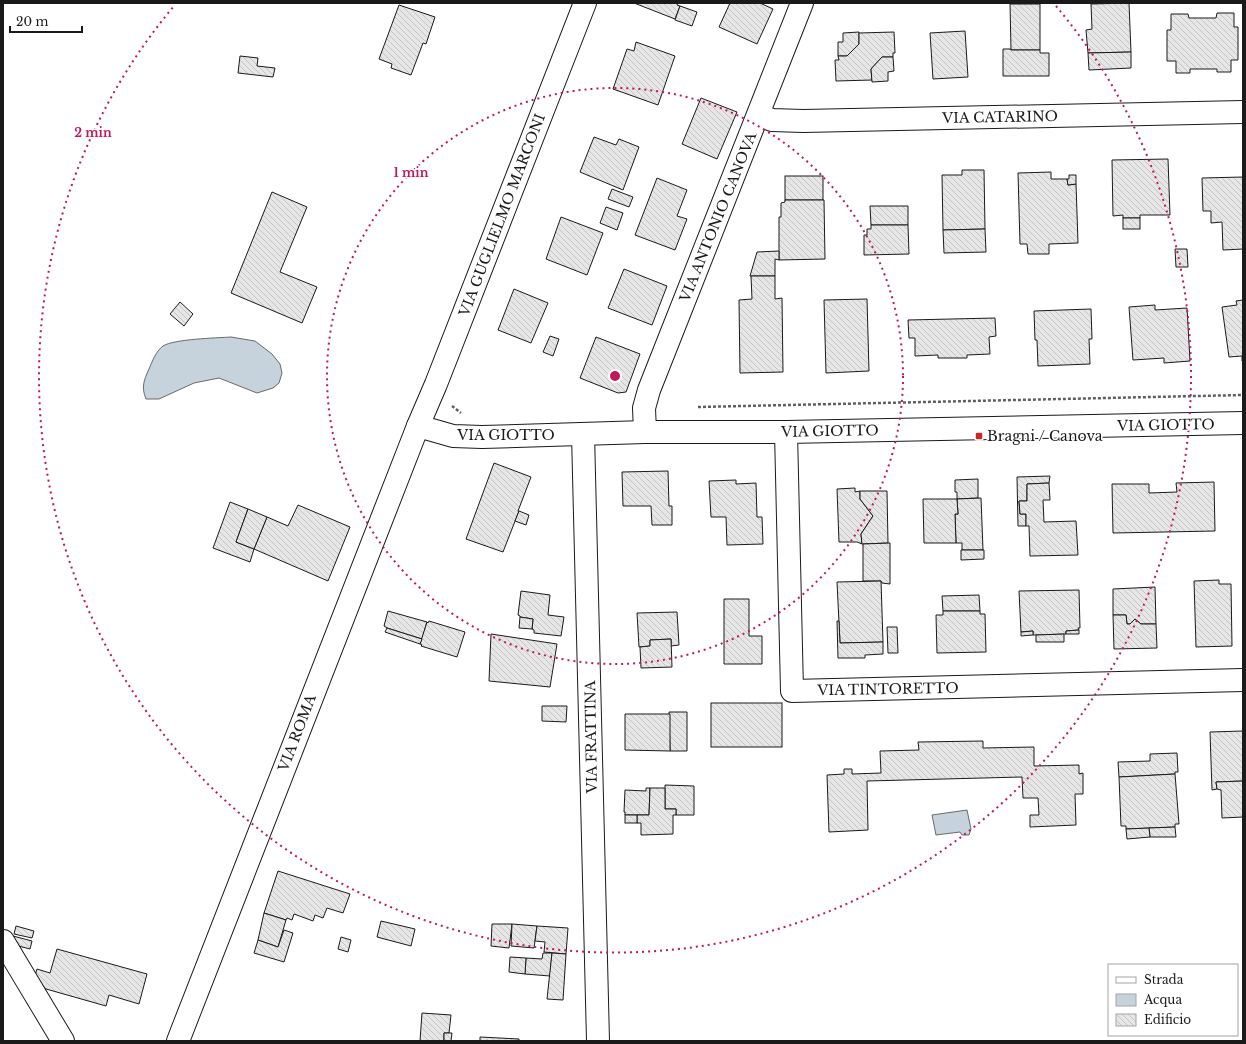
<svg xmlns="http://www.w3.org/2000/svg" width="1246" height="1044" font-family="'Libre Baskerville',serif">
<defs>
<pattern id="building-back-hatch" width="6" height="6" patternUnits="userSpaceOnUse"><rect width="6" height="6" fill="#e6e6e6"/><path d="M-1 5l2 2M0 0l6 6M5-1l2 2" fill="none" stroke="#c5c5c5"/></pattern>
</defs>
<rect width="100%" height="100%" fill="#fff"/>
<g fill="#c6d2dc" stroke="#6a6a6a">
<path d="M231 337 255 341 272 354 280 364 282 373 279 383 273 388 257 393 219 378 194 383 159 399H146C141 387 144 380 149 369 152 362 156 351 163 346 174 339 216 338 231 337Z"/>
<path d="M967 810 971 829 969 835H962L960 832 936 835 932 815Z"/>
</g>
<g fill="url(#building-back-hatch)" stroke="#1a1a1a">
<path d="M634 3H678L677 5 680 6 675 19Z"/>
<path d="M730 3H760L773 9 757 44 719 27Z"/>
<path d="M1129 3 1131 52 1088 53 1086 30 1092 29 1091 4Z"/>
<path d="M1010 4H1040V50H1011Z"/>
<path d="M399 5 435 17 426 44 423 43 411 75 391 68 392 64 379 59Z"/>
<path d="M680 6 697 12 692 26 675 20Z"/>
<path d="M1217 13H1234V27H1238V60H1231V72H1217V69H1190V73H1176V61H1167V30H1171V14H1188L1189 18H1216Z"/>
<path d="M965 31 968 77 933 79 930 33Z"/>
<path d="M859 32V44L847 56H838V42H843V33Z"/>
<path d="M894 32 895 53H893V57H882L871 69 872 80 836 81 835 60H839L838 56H847L859 44V33Z"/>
<path d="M636 42 675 56 658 105 613 89 627 49 634 51Z"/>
<path d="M1003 49H1011V50H1040V53H1049V76H1003Z"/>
<path d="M1131 52V68L1089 70 1088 53Z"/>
<path d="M240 56 258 58 257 66 275 68 273 77 238 73Z"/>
<path d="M882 57H893L894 71 888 72V81L872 82 871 69Z"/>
<path d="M701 98 737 112 717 159 682 144Z"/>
<path d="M594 137 616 145 619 139 639 147 623 190 580 172Z"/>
<path d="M1168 159 1170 215H1140V218H1123V215L1113 216 1112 160Z"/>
<path d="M962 170H984L985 229 943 230 942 175H962Z"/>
<path d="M1051 172V179H1067L1068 185 1076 184 1078 243 1049 244V254H1028L1027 244H1020L1018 173Z"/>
<path d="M1069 175H1076V184L1068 185 1067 179H1069Z"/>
<rect x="785" y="176" width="38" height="24"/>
<path d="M1243 177V249L1223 250 1222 222 1211 223V211H1203L1202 178Z"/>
<path d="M657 178 687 190 677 216 687 219 675 250 635 235Z"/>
<path d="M612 189 633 197 629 207 608 199Z"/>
<path d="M272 192 307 207 280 272 317 287 302 323 231 293Z"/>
<path d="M785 200H824L825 259 779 260V217H781V203L785 202Z"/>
<path d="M870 206H908V225H871Z"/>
<path d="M606 207 623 213 617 230 600 223Z"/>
<path d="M561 217 603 233 587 275 546 259Z"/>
<rect x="1123" y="218" width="17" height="11"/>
<path d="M871 225H908L909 254 864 255V235H867V229H871Z"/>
<path d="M985 229 986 252 944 253 943 230Z"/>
<path d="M1175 249H1187L1188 267H1176Z"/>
<path d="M779 251V260L775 259V276H750L757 252Z"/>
<path d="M624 269 667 286 652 325 608 308Z"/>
<path d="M751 276H775V299L782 298 783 372 740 373 739 300 752 299Z"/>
<path d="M514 289 548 303 531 343 498 330Z"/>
<path d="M867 299 869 371 826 373 824 300Z"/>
<path d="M1243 300V361H1242V356L1229 357 1222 307 1237 305 1236 301Z"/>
<path d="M180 302 193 314 184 326 170 314Z"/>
<path d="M1155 305V310L1187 308 1190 361 1164 363V358L1133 360 1129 307Z"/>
<path d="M1091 309 1092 339H1089L1090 364 1038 366 1037 340H1035L1034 311Z"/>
<path d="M995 318 996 336 989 337 990 354 967 355V358H938V355L915 356V338H909L908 320Z"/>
<path d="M550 336 559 339 553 356 543 352Z"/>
<path d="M596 337 640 354 626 392 618 393 580 378Z"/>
<path d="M494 463 531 477 518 511H519L503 552 466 539Z"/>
<path d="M668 471 669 506H672V525H652L651 506H623L622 472Z"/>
<path d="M1050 476 1049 483 1027 484V501H1019L1020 514H1026V526H1018L1017 477Z"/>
<path d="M978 479V498L957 499V492H955V480Z"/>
<path d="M736 480V484L756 483 757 517H762L763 544 727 545 726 517H711L709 481Z"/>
<path d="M1214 482 1215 531 1113 533 1112 484H1149V493L1177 492 1176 483Z"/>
<path d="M1049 483 1050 500H1043L1044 522 1076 521 1078 555 1030 556 1029 526H1026V514H1020L1019 501H1027V484Z"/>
<path d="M855 488V492L860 491V499L873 516 861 534 862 544 857 542H839L837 489Z"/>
<path d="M860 491H887L888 543 862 544 861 534 873 516 860 499Z"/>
<path d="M981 498 983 550H962V543H956L955 514H958L957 499Z"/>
<path d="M923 499H957L958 514H955L956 543H924Z"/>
<path d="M230 502 248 509 236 542 254 549 250 562 213 548Z"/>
<path d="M298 505 350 527 328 581 254 549 267 517 288 526Z"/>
<path d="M248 509 267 517 254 549 236 542Z"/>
<path d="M519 511 529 515 526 525 515 521Z"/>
<path d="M890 543V584L882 583 881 581H863V544Z"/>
<path d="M961 550H984V559L961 560Z"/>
<path d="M1219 580V584H1231L1232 646 1196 647 1194 581Z"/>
<path d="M881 581 883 642 840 643 837 582Z"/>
<path d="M1155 587 1156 624H1141L1135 619 1130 624H1127L1126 615H1113V589Z"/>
<path d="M1079 590 1080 628H1078L1079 630 1066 631V634L1036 635H1033V631L1021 632 1019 591Z"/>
<path d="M521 591 550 595 548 615 564 617 561 636 534 633V630L532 629 533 619 520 617V616L518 615Z"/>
<path d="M979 595 980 611H943L942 596Z"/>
<path d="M724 599H749V636H762V664H724Z"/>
<path d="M388 611 427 622 422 639 387 628 384 626Z"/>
<path d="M943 611H980V614H985L986 652 937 653 936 615H943Z"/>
<path d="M677 612 679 645 671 646V639L650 640V646L639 647 637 613Z"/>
<path d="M1113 615H1126L1127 624H1130L1135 619 1141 624H1156L1157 648 1114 649Z"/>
<path d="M520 617 533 619 532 629 519 628Z"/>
<path d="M429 621 465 632 457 657 421 646 422 645 420 644 427 622 428 623Z"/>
<path d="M837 621H839L840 643 883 642V654L865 655V658H838Z"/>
<path d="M887 627H897L898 653H888Z"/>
<path d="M387 628 422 639 420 644 385 632Z"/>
<path d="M1079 630V634H1066V631Z"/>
<path d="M1033 631V635L1021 636V632Z"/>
<path d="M491 634 557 644 550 687 489 681Z"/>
<path d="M1064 634V642H1036V635Z"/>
<path d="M671 639 672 667 641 668 640 647 650 646V640Z"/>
<rect x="711" y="703" width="71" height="44"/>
<path d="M542 706H567L566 722 542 721Z"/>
<path d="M669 712H687V751H670Z"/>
<path d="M625 714H670V751L625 750Z"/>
<path d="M1243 731V781L1216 782 1217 789 1212 790 1210 732Z"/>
<path d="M983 741V748L1034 747V766L1079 765V774L1083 773V794H1075L1076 825 1030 827V815H1039L1038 798H1023L1022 777 867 781 868 830 829 832 827 775 844 774V769H852V774L881 773 880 751 919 750 918 742Z"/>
<path d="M1177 753 1178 772H1175V774L1119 777 1118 762 1150 761V754Z"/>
<path d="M1175 774 1179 824H1175V827L1126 829V826H1121L1119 777Z"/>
<path d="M1243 781V817L1222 818 1221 790 1217 789 1216 782Z"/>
<path d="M665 785 694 786V815H676V809H665Z"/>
<path d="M646 788H650L649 815H625V812H624L625 790 646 791Z"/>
<path d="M650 788H665V809H676V815H673V834L641 835V823H637V815H649Z"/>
<rect x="625" y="815" width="12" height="8"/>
<path d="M1175 827 1176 837H1150L1149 828Z"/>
<path d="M1149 828 1150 837 1127 839 1126 829Z"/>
<path d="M278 871 350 894 343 913 327 908 323 918 315 915 313 921 294 914 292 920 287 918 286 920 264 913Z"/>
<path d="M264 913 286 920 278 947 258 940Z"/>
<path d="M381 921 415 929 411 946 377 937Z"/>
<path d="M492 924H512L509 948 491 946Z"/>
<path d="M512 924 537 926 534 948 511 946Z"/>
<path d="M16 926 34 931 32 938 14 934Z"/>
<path d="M537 926 568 928 566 954 544 952 545 942 535 941Z"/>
<path d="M284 930 293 933 284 962 254 953 258 940 278 947Z"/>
<path d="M13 936 32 941 30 949 11 944Z"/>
<path d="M341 937 351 940 348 952 338 949Z"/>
<path d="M57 949 147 974 139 1004 109 995 106 1006 32 985 37 969 50 973Z"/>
<path d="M543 953H552L550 976 525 974 526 958 542 959Z"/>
<path d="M552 953 566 954 563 1000 547 999Z"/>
<path d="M510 957 526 958 525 974 509 972Z"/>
<path d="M422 1013 451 1015 449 1033H444V1041H420Z"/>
<path d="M444 1033H452L451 1041H444Z"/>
<path d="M480 1037 519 1039V1041H480Z"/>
</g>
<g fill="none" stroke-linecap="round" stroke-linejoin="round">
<g stroke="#1a1a1a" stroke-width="24">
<g id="street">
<path d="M759 115 772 120 803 121 1243 112"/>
<path d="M645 432 644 408 649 390 802 3"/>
<path d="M786 432 792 691 1243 680"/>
<path d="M583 434 598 1041"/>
<path d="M3 941 63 1041"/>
</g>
</g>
<g stroke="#1a1a1a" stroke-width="24">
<g id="secondary">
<path d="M418 426 453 436 482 437 645 432H786L1243 423"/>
<path d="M178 1041 418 426 436 384 585 3"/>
</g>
</g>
<g stroke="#5f5f5f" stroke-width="2.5" stroke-dasharray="3 2" stroke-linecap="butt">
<path d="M452 406 461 413"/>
<path d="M698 407 1243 395"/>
</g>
<use href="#street" stroke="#fff" stroke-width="22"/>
<use href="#secondary" stroke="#fff" stroke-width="22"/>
</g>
<g fill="none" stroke="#c2185b" stroke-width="2" stroke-dasharray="2 4">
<circle cx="615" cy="376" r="288"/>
<path d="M1056 6A576 576 0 1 1 174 6"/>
</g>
<rect fill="#c62828" stroke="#fff" stroke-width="1.5" x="975" y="432" width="8" height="8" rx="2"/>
<g text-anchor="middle" stroke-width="3" stroke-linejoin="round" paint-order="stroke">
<g font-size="14" fill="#1a1a1a" stroke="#fff">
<text transform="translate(1000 117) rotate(-1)" y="5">VIA CATARINO</text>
<text transform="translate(502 215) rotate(-69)" y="5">VIA GUGLIELMO MARCONI</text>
<text transform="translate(718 217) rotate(-68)" y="5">VIA ANTONIO CANOVA</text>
<text transform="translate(1166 425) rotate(-1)" y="5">VIA GIOTTO</text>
<text transform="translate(830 431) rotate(-1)" y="5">VIA GIOTTO</text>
<text x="506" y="440">VIA GIOTTO</text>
<text transform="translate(888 689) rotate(-1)" y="5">VIA TINTORETTO</text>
<text transform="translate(297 733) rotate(-69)" y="5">VIA ROMA</text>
<text transform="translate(591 737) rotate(-91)" y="5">VIA FRATTINA</text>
</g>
<g font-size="14" fill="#1a1a1a" stroke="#fff" text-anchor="start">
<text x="987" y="441">Bragni / Canova</text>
</g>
</g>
<circle cx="615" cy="376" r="6" fill="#c2185b" stroke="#fff" stroke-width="2"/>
<g font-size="12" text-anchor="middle" font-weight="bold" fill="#c2185b" stroke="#fff" stroke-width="3" stroke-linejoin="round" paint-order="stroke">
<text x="93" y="137">2 min</text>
<text x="411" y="177">1 min</text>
</g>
<rect width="1246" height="1044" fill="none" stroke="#1a1a1a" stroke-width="8"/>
<rect x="1108" y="964" width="130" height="72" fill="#ffffff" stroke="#a3a3a3"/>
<rect x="1116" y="977" width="20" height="6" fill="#ffffff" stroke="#a3a3a3"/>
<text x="1144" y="984" font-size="12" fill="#1a1a1a">Strada</text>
<rect x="1116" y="994" width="20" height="12" fill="#c6d2dc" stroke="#a3a3a3"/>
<text x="1144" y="1004" font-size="12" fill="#1a1a1a">Acqua</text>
<rect x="1116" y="1014" width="20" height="12" fill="url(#building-back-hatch)" stroke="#a3a3a3"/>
<text x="1144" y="1024" font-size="12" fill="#1a1a1a">Edificio</text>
<path d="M10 26v6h72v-6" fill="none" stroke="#1a1a1a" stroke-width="2"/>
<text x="16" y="26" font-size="12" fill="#1a1a1a" stroke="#ffffff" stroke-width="3" paint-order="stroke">20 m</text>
</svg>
